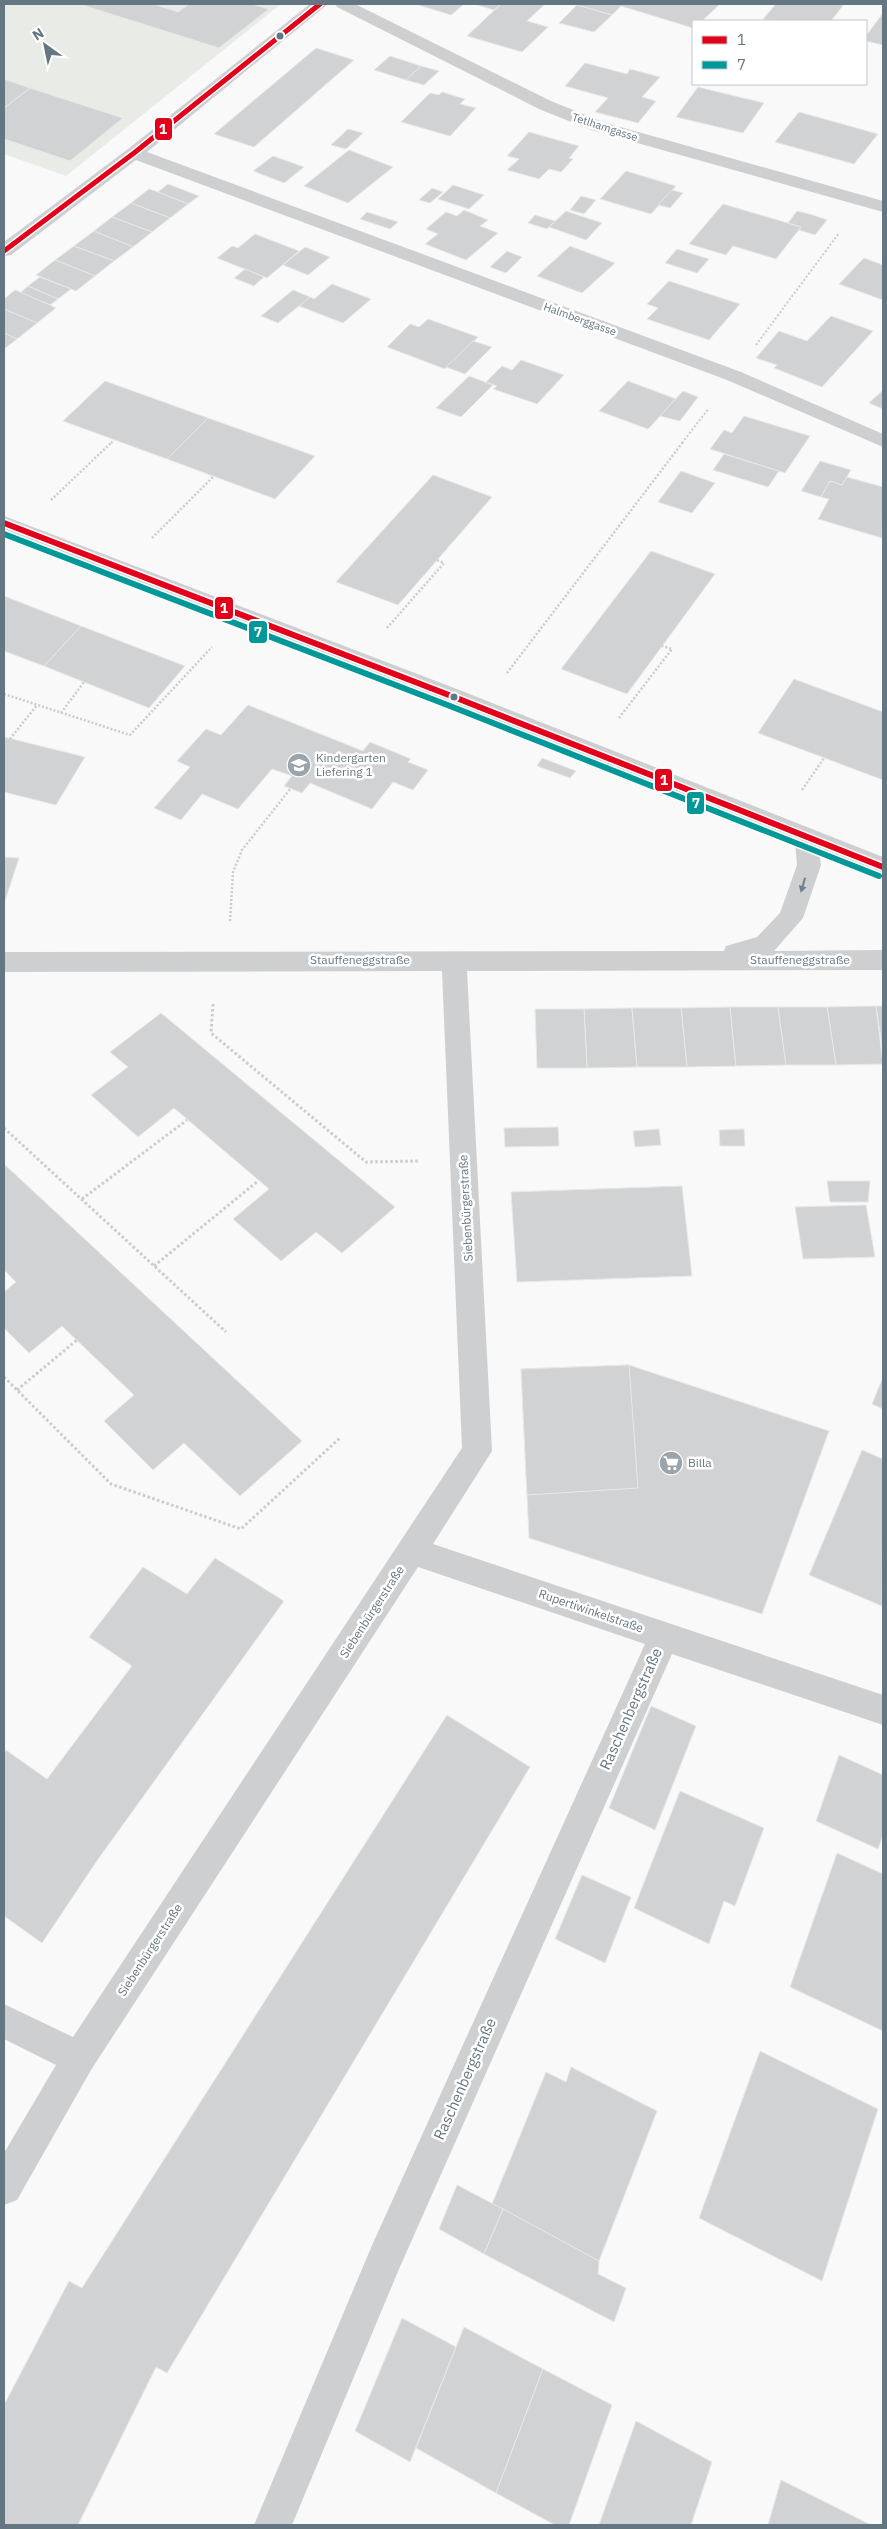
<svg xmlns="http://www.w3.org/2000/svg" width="887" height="2529" font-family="'IBM Plex Sans',sans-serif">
<rect width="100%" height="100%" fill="#f9f9f9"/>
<path fill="#e8ebe6" d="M4 4H281L66 176 4 154Z"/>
<g fill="#d0d2d3" stroke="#e8e8e8">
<path d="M79 4H153L178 12 189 4H252L269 9 219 48Z"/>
<path d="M415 4H464L451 15Z"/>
<path d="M474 4H501L494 10Z"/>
<path d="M501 4H545L527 21 548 27 522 52 467 36Z"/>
<path d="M572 4H720L702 21H693V28L621 6 612 15Z"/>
<path d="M776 4H844L831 21H773L763 19Z"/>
<path d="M577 5 612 15 594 32 559 23Z"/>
<path d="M883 13V45L866 41V36Z"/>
<path d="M316 48 354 60 254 147 214 134Z"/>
<path d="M390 56 421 66 406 80 374 70Z"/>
<path d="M585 63 627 74 630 69 660 77 642 97 656 101 638 123 595 112 608 98 565 86Z"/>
<path d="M421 66 439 71 424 85 406 80Z"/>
<path d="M4 79 30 88 4 108Z"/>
<path d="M698 87 764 103 743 133 676 117Z"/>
<path d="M30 88 123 118 70 161 4 139V108Z"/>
<path d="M442 92 465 99 460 104 476 108 450 136 401 122 430 93 439 95Z"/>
<path d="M799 112 878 134 854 164 775 142Z"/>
<path d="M348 129 363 133 346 149 331 145Z"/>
<path d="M529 132 579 146 569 158 573 159 561 172 549 169 539 179 507 170 519 159 507 156Z"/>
<path d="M349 150 393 167 348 203 304 186Z"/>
<path d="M273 156 304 167 284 183 253 171Z"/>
<path d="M626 171 676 186 651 214 600 199Z"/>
<path d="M168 184 199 196 188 204 158 192Z"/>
<path d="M453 185 484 195 469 209 438 199Z"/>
<path d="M432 188 443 192 430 203 419 200Z"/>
<path d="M149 189 158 192 188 204 170 218 131 203Z"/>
<path d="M672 190 683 193 670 208 658 205Z"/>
<path d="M581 196 596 200 584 214 570 210Z"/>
<path d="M131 203 170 218 152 232 112 217Z"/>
<path d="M723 204 788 223 801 227 776 259 733 246 726 255 689 244Z"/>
<path d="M464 210 488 220 480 226 498 233 466 260 425 244 438 234 426 229 446 212 457 216Z"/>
<path d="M566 211 602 223 586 240 549 227Z"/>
<path d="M797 211 813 215 827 220 815 235 799 230 801 227 788 223Z"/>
<path d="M367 212 398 222 390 229 360 219Z"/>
<path d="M535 215 555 221 547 229 528 223Z"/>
<path d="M112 217 152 232 133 247 94 231Z"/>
<path d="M94 231 133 247 114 261 74 246Z"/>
<path d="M255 234 299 251 267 278 217 258 232 246 238 248Z"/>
<path d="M74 246 114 261 95 276 55 260Z"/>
<path d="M570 246 615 263 582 293 537 276Z"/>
<path d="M305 247 330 257 308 275 283 265Z"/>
<path d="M677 249 709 259 697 273 665 263Z"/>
<path d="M507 251 522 257 506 273 490 267Z"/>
<path d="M864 258 883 265V300L839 284Z"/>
<path d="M55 260 95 276 76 291 36 275Z"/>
<path d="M245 269 264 277 254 286 234 278Z"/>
<path d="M40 277 71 289 58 299 28 286Z"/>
<path d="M669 281 740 304 709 340 647 319 658 308 647 304Z"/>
<path d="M332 284 371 299 343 323 299 306 310 297 314 299Z"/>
<path d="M28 286 58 299 50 305 20 293Z"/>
<path d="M15 290 50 305 56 308 37 323 4 309V299Z"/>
<path d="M293 290 310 297 278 323 261 316Z"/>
<path d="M4 309 37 323 17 339 4 333Z"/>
<path d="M831 316 873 331 822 387 774 368 777 365 756 358 779 331 807 341Z"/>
<path d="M428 319 478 337 445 369 387 347 410 324 419 327Z"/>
<path d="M4 333 17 339 4 349Z"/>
<path d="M473 341 492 347 465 374 446 367Z"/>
<path d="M521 360 564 375 537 404 493 389 497 386 486 382 502 366 512 370Z"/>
<path d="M469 376 493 385 461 417 436 408Z"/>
<path d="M105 381 208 418 167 459 63 421Z"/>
<path d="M628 381 676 399 648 429 599 411Z"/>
<path d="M883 390V409L869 403Z"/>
<path d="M683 391 698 397 680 421 660 416Z"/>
<path d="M744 416 810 436 785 473 710 449 724 430 732 433Z"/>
<path d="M208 418 315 456 275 499 167 459Z"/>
<path d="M724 454 779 471 768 487 713 470Z"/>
<path d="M820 461 851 470 842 485 830 481 821 497 801 491Z"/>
<path d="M681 471 715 483 692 513 658 502Z"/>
<path d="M433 475 492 497 398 605 336 582Z"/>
<path d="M847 477 883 487 882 538 818 519 829 499 821 497 830 481 842 485Z"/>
<path d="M651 551 715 574 627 694 561 669Z"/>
<path d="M4 596 81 626 44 666 4 651Z"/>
<path d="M81 626 185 666 149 708 44 666Z"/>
<path d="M794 679 883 712V780L758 733Z"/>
<path d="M248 705 363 751 370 742 411 759 408 762 428 770 413 790 393 782 372 809 310 783 302 793 284 786 292 776 272 769 238 809 202 794 181 820 154 808 190 767 177 761 206 729 221 735Z"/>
<path d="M4 737 85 757 56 805 4 792Z"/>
<path d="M542 758 576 771 570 778 537 766Z"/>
<path d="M4 857 19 858 4 904Z"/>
<path d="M876 1006H883V1052Z"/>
<path d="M876 1006 883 1064 836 1065 827 1007Z"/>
<path d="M730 1007 736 1066 687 1067 681 1008Z"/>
<path d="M730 1007H778L786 1065 736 1066Z"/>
<path d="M778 1007H827L836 1065H786Z"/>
<path d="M632 1008 637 1067 587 1068 584 1009Z"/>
<path d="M632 1008H681L687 1067H637Z"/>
<path d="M535 1009H584L587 1068H537Z"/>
<path d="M161 1013 395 1207 342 1253 316 1232 281 1261 233 1219 269 1189 174 1108 138 1137 91 1095 128 1067 110 1052Z"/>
<path d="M558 1127 559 1146 505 1147 504 1128Z"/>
<path d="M659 1129 661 1145 635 1147 633 1131Z"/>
<path d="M744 1129 745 1146H720L719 1130Z"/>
<path d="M4 1164 302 1441 240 1496 184 1443 153 1470 104 1421 134 1395 62 1326 29 1353 4 1328V1292L16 1282 4 1270Z"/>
<path d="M827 1181H870L868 1202H830Z"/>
<path d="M682 1186 692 1276 517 1282 511 1192Z"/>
<path d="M866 1205 875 1257 803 1259 795 1207Z"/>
<path d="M629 1365 829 1431 762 1614 529 1538 521 1369Z"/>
<path d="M629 1365 638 1488 527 1495 521 1369Z"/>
<path d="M883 1377V1409L872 1404Z"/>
<path d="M862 1450 883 1459 882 1606 809 1575Z"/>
<path d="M215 1558 284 1601 96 1862 42 1943 4 1916V1754L6 1750 47 1779 132 1666 89 1637 143 1567 187 1594Z"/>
<path d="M651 1706 696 1726 655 1830 609 1808Z"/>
<path d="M447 1715 530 1767 167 2373 156 2367 78 2525H4V2405L69 2281 82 2288Z"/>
<path d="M839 1755 883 1775V1835L878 1849 816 1821Z"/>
<path d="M680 1791 764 1828 735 1906 724 1901 709 1944 634 1908Z"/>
<path d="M837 1853 883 1874V2031L790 1987Z"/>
<path d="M582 1875 631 1897 605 1963 555 1939Z"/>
<path d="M760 2051 878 2109 822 2281 699 2218Z"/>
<path d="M571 2067 657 2111 599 2261 492 2204 546 2072 566 2082Z"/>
<path d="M457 2185 503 2209 484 2254 439 2229Z"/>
<path d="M503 2209 599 2261 598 2274 626 2288 614 2322 484 2254Z"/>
<path d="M402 2318 456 2347 410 2462 355 2431Z"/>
<path d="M464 2327 543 2369 496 2493 416 2448Z"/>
<path d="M543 2369 612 2405 569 2525H555L496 2493Z"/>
<path d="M636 2421 712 2462 691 2525H599Z"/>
<path d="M781 2480 871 2525H768Z"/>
</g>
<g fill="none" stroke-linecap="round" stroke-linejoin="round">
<g stroke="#cbcccd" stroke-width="2" stroke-dasharray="2 2" stroke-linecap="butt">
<path d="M756 345 839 233"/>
<path d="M111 443 114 440"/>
<path d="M682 443 709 408"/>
</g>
<g stroke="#cbcccd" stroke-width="2.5" stroke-dasharray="2 2" stroke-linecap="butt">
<path d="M51 500 112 442"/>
<path d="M152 538 214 476"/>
<path d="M387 628 444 563 437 560"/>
<path d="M507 673 683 442"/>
<path d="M4 694 130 735 212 647"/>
<path d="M61 713 84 682"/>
<path d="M619 718 672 649 662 646"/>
<path d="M10 739 37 705"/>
<path d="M802 790 824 758"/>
<path d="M230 921 233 872 242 850 291 788"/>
</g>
<g stroke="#cbcccd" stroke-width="3" stroke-dasharray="2.5 2.5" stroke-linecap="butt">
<path d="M213 1004 211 1033 366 1162 419 1161"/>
<path d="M4 1128 226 1332"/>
<path d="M82 1199 187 1120"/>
<path d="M154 1266 258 1181"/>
<path d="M4 1377 111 1484 241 1529 341 1437"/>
<path d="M17 1390 77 1340"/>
</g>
<g fill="#cecfd0" fill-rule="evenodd">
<path d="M310 4H328L147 152 741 372 883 434V447L727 380 136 160 11 255 4 256V242L128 149Z"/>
<path d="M335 4H355L551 101 603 122 883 201V212L591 130 539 109 337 7Z"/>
<path d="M4 516 462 691 883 857V876L819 851 821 865 803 918 774 951 883 950V970L467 971 492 1451 433 1544 883 1695V1725L672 1654 399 2269 292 2525H254L373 2243 645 1644 418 1567 91 2070 17 2200 4 2205V2153L56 2065 4 2039V2004L73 2037 462 1448 442 971 4 972V952L724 951 726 946 757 937 780 913 797 865 795 841 446 703 4 531Z"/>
</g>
<g stroke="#fff" stroke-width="8">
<path id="bus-1-far1" d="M4 251 134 153 320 4"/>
</g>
<g stroke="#fff" stroke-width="9">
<path id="bus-1" d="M4 523 454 697 883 867"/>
</g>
<g stroke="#fff" stroke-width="9">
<path id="bus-2" d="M4 534 450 706 879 876"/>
</g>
<use href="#bus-1-far1" stroke="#e2001a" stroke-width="5"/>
<use href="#bus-1" stroke="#e2001a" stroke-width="6"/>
<use href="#bus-2" stroke="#009898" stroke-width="6"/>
</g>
<defs><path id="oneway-solid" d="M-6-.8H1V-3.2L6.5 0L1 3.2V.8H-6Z" transform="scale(1.25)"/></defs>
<use fill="#707f8b" href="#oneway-solid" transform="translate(803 885) rotate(106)"/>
<defs>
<g id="school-disc" transform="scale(1.25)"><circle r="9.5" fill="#99a4ac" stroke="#fff"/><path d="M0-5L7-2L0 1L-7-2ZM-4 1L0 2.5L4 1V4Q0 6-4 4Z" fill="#fff"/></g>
<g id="supermarket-disc" transform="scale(1.25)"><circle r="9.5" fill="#99a4ac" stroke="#fff"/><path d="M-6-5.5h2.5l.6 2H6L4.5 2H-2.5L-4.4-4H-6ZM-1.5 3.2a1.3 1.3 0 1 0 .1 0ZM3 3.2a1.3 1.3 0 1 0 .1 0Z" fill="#fff"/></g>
</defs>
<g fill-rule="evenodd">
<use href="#school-disc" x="299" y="765"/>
<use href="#supermarket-disc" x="671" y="1463"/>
</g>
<g fill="#657683" stroke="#fff" stroke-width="2">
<circle cx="280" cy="36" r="4.5"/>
<circle cx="454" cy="697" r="4.5"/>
</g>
<g text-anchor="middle" stroke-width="5" stroke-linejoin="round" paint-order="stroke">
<g font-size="11" fill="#657683" stroke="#fff">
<text transform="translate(605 127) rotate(18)" y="4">Tetlhamgasse</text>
<text transform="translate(580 319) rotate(20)" y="4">Halmberggasse</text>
</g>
<g font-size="12" fill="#657683" stroke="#fff" text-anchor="start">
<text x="316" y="762">Kindergarten<tspan x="316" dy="14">Liefering 1</tspan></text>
<text x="688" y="1467">Billa</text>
</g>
<g font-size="12" fill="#657683" stroke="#fff">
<text x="360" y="964">Stauffeneggstraße</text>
<text x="800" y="964">Stauffeneggstraße</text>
<text transform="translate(466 1208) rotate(-93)" y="4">Siebenbürgerstraße</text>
<text transform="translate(591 1611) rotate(19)" y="4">Rupertiwinkelstraße</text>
<text transform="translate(372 1612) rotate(-57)" y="4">Siebenbürgerstraße</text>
<text transform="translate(150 1950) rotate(-57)" y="4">Siebenbürgerstraße</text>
</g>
<g font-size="15" fill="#657683" stroke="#fff">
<text transform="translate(631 1709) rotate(-66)" y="5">Raschenbergstraße</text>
<text transform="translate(465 2079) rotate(-66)" y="5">Raschenbergstraße</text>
</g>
</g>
<g stroke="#fff" stroke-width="2">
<rect x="154" y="117" width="19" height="24" rx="5" fill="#e2001a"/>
<rect x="214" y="596" width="20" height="24" rx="5" fill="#e2001a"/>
<rect x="248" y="620" width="20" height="24" rx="5" fill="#009898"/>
<rect x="654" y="768" width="19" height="24" rx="5" fill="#e2001a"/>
<rect x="686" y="791" width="19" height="24" rx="5" fill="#009898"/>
</g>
<g font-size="14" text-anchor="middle" font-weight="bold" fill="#fff">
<text x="163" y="134">1</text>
<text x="224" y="613">1</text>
<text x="258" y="637">7</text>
<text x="664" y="785">1</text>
<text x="696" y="808">7</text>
</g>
<rect width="887" height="2529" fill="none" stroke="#657683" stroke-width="10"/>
<rect x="692" y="20" width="175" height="65" fill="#ffffff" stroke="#c1c8cd"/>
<rect x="702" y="36" width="25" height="8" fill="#e2001a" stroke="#c1c8cd"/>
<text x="737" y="45" font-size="15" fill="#657683">1</text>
<rect x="702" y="61" width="25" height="8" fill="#009898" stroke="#c1c8cd"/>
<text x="737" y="70" font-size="15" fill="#657683">7</text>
<g transform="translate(45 45) rotate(327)" stroke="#ffffff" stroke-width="4" paint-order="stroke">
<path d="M0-4L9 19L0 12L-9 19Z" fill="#657683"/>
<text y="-8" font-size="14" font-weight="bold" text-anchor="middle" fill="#657683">N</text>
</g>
</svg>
